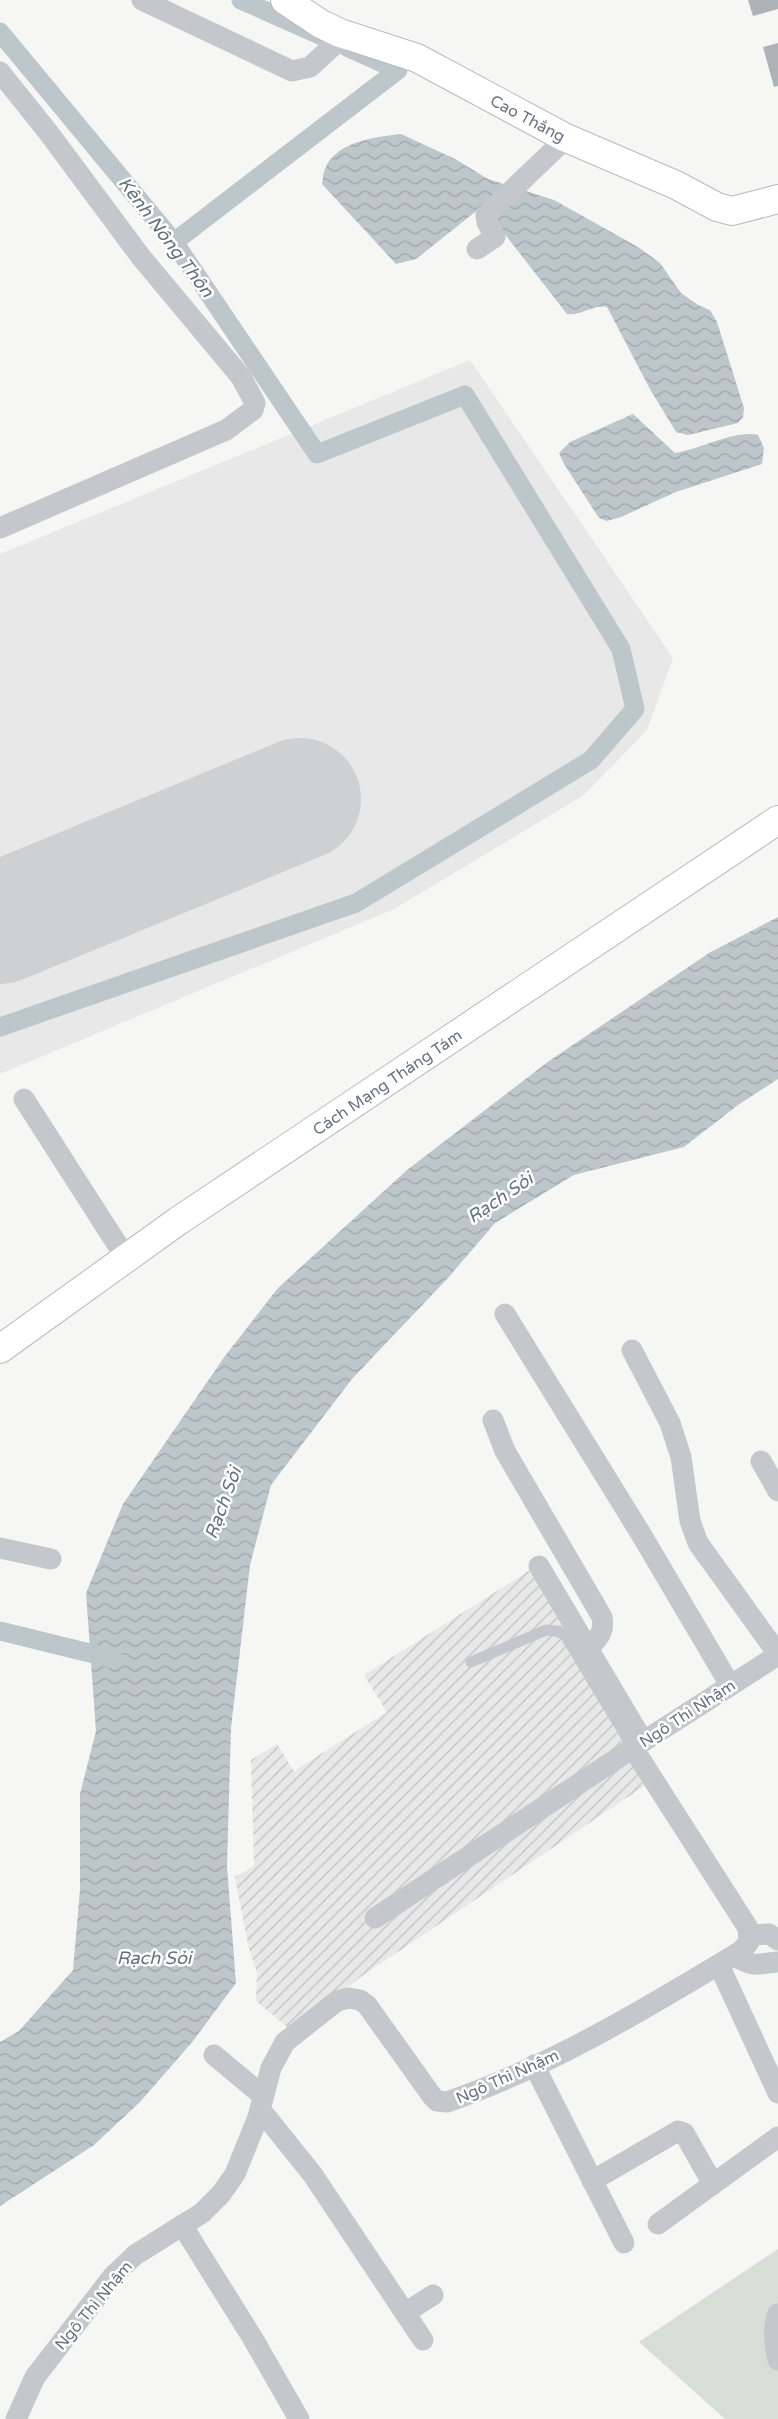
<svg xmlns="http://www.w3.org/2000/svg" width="778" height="2419" font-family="'Varela Round',sans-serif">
<defs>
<pattern id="industrial-furrows" width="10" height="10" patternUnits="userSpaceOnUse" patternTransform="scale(1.25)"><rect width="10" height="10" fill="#e7e8e7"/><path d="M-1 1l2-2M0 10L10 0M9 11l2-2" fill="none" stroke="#bfc0c1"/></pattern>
<pattern id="water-waves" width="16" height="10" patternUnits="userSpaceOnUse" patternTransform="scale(1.25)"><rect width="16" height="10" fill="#bdc6cb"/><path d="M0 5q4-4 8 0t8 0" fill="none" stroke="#9da5aa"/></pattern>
</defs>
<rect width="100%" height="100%" fill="#f6f7f4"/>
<path fill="#e7e8e7" d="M470 360 673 658 647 730 584 795 394 909 0 1074V554Z"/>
<path fill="url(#industrial-furrows)" d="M530 1570 638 1740 662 1774 362 1976 292 2031 256 2001 257 1972 249 1949 235 1877 254 1866 251 1760 277 1744 294 1771 387 1712 364 1675Z"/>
<path fill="#d7ded5" d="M778 2249V2419H725L639 2342Z"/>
<g fill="url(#water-waves)">
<path d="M401 134 455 159 488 179 554 200 638 247 660 263 681 293 698 305 710 310 717 322 744 408 743 417 738 423 688 435 676 432 651 391 607 307C593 304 582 316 567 314L493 219 479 209 416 259 396 264 322 184C323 180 323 173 325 169 336 141 376 137 401 134Z"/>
<path d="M633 414 675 453C700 449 736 429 758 435L764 448 762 464 676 492 621 517 607 521 599 518 564 464 559 453 570 442Z"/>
<path d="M778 917V1079L738 1105 684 1147 574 1175 495 1223 448 1278 352 1379 271 1485 250 1565 231 1728 227 1866 236 1983 193 2041 140 2102 94 2145 0 2206V2042L19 2031 73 1970 80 1890V1794L96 1731 86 1593 123 1504 225 1356 278 1288 407 1170 549 1061 709 953Z"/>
</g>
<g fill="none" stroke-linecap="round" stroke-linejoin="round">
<g stroke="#bdc6cb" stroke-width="19">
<path d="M241 0 322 36"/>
<path d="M0 32 174 242 317 454 465 395 621 649 635 709 591 760 356 903 0 1027"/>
<path d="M174 242 398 70 347 47"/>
<path d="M0 1631 114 1659"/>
</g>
<path stroke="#ced0d2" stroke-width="122" d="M0 923 300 799"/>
</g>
<g fill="#adb2b9">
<path d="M748 0H778V9L753 16Z"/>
<path d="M778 43V86L774 87 763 47Z"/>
</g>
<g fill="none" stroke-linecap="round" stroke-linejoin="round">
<g stroke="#b6bac0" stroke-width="30">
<path id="secondary" d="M285 0 321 24 340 33 417 58 564 137 676 185 717 207 732 211 778 199"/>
</g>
<g stroke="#b7babf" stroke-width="30">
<path id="primary" d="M0 1349 178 1221 778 820"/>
</g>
<path stroke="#c4c7cb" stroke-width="11" d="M471 1662 546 1630 557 1631 565 1635 633 1748"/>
<g stroke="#c4c7cb" stroke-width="21">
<path d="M142 0 292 71 310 67 346 34"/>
<path d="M0 72 48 132 141 257 241 377 255 403 253 410 226 430 0 528"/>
<path d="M477 249 495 237 487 222 486 215 558 146 564 137"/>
<path d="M24 1099 126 1258"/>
<path d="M505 1314 641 1534 730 1685"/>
<path d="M632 1350 670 1423 681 1457 690 1521 698 1543 778 1654"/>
<path d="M493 1420 505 1451 602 1617C605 1633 598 1638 588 1649"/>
<path d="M761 1461 778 1491"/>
<path d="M0 1548 51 1559"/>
<path d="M539 1566 643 1741"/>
<path d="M375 1918 633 1748"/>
<path d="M750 1935 769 1934 778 1940"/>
<path d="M734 1956C756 1968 755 1964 778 1962"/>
<path d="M719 1965 778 2093"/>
<path d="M214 2055 263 2096"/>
<path d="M534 2065 624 2243"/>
<path d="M260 2109 313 2175 423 2340"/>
<path d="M592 2181 678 2131 684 2133 713 2184"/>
<path d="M658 2224 778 2137"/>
<path d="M182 2225 252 2337 299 2419"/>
<path d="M405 2313 433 2295"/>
<path d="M778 2314C772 2329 775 2345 778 2360"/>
<path d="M16 2419 35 2377 113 2276 135 2255 202 2213 221 2194 235 2174 258 2117 271 2068 285 2042 337 2001 349 1998 360 2000 367 2005 432 2096 437 2101 447 2102C551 2066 647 2008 741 1951L749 1942 748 1928 633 1748 778 1655"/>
</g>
<use href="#secondary" stroke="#fff" stroke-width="28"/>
<use href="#primary" stroke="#fff" stroke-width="28"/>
</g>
<g text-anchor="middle" stroke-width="5" stroke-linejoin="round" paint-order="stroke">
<g font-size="16" fill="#667284" stroke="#fff">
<text transform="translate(528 118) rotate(28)" y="6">Cao Thắng</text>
<text transform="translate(387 1082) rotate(-34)" y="6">Cách Mạng Tháng Tám</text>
<text transform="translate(687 1713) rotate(-33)" y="6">Ngô Thì Nhậm</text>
<text transform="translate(507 2076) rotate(-24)" y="6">Ngô Thì Nhậm</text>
<text transform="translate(93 2305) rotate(-50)" y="6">Ngô Thì Nhậm</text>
</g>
<g font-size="18" font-style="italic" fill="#627380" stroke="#fff">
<text transform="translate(166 237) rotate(53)" y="6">Kênh Nông Thôn</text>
<text transform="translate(500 1198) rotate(-34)" y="6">Rạch Sỏi</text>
<text transform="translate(223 1503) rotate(-70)" y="6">Rạch Sỏi</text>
<text x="154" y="1964">Rạch Sỏi</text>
</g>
</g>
</svg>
